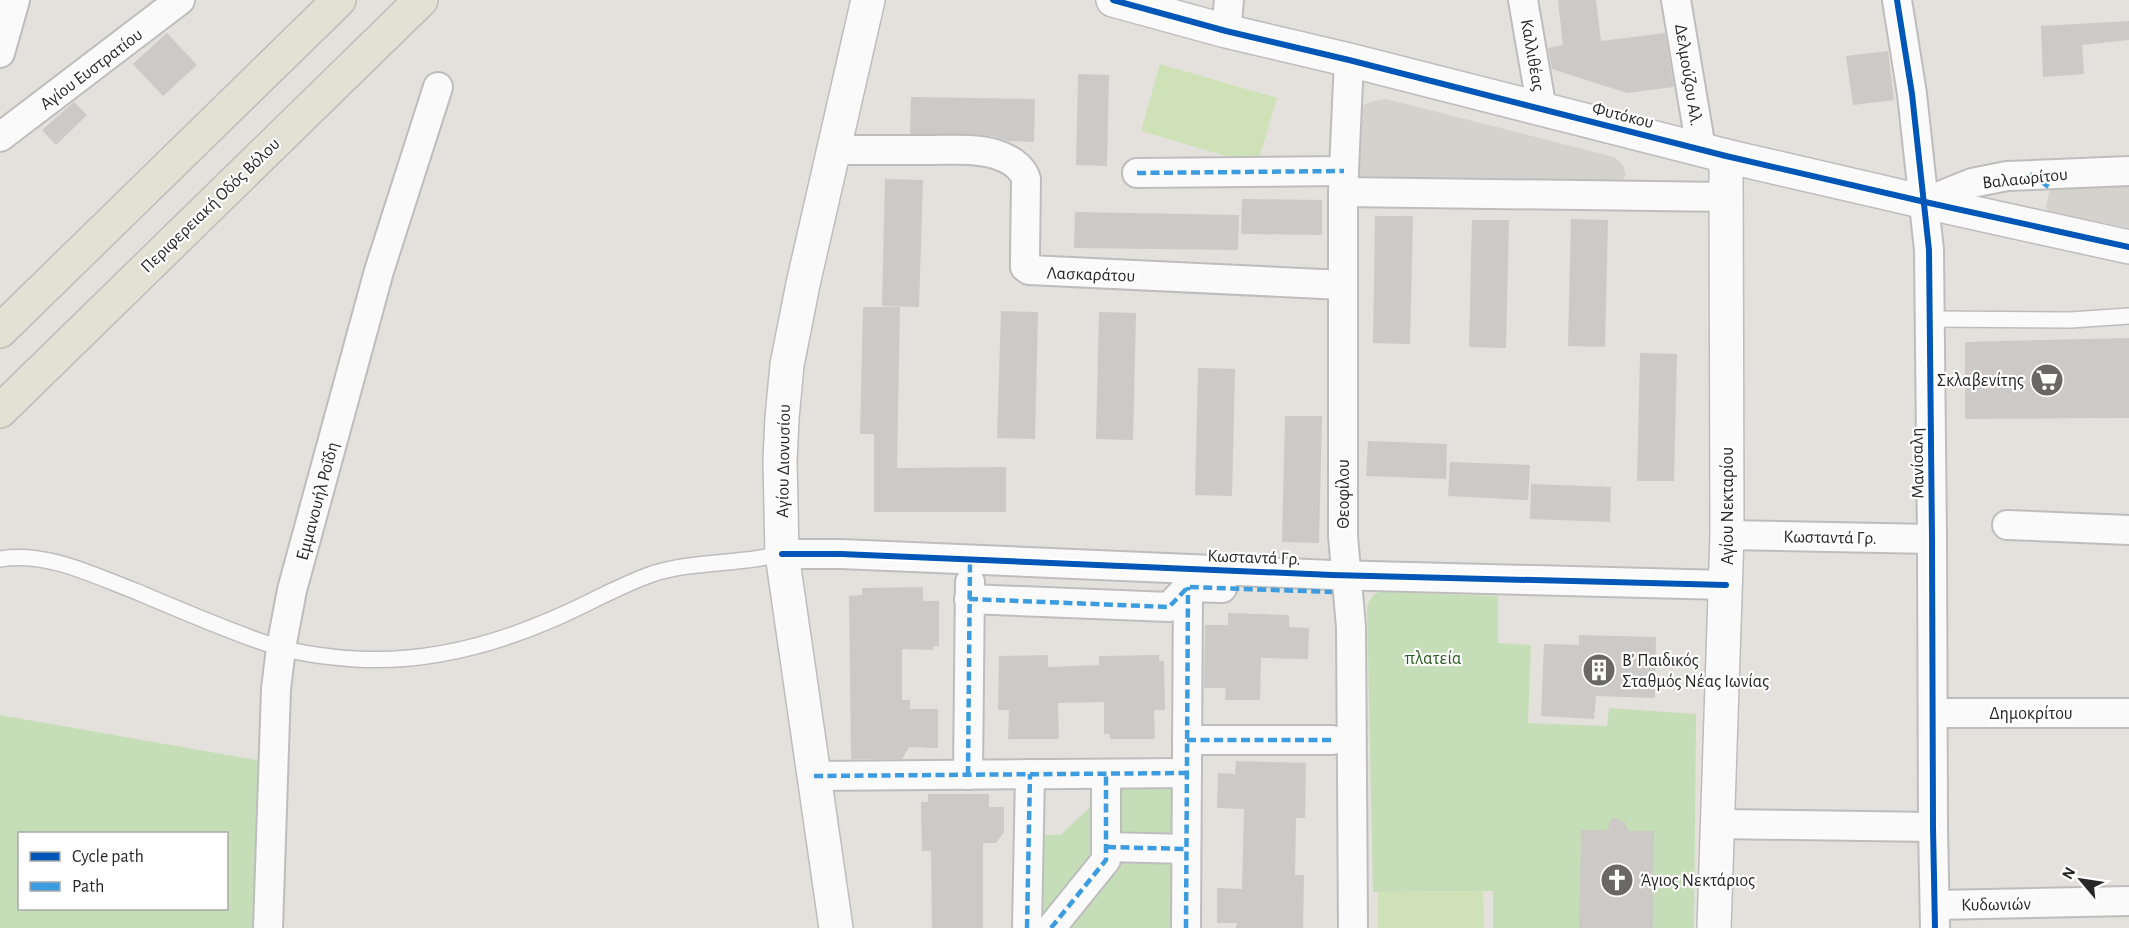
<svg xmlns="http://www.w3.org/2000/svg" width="2129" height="928" font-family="'Alegreya Sans',sans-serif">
<rect width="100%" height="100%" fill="#e4e1dc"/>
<g fill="#c5deb7" fill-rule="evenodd">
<path d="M1379 592 1498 596V643L1531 645 1528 723 1607 726 1609 708 1696 714 1694 928H1493V891L1373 892 1367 606 1373 595Z"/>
<path d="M0 715 267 762 264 928H0ZM20 834H226V908H20Z"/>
<path d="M1115 781H1175V838L1115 837Z"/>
<path d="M1096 801 1095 855 1038 928 1039 835H1061Z"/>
<path d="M1118 858 1174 859 1175 928H1062Z"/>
</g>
<g fill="#cfe1b6">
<path d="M1160 64 1277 98 1257 165 1141 131Z"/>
<path d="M1483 891 1484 928H1378V892Z"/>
</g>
<g fill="#d5d1cc">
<path d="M1386 99 1614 157 1623 165 1626 175 1616 188 1362 181 1358 175V113L1362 106 1372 101Z"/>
<path d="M2129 182V228L2048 211 2046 207 2050 188Z"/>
</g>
<g fill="#ccc9c6">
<path d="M1558 0H1596L1601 41 1665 33 1674 87 1627 93 1552 69 1548 48 1563 45Z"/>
<path d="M2129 21V40L2082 45 2084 74 2043 77 2041 26Z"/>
<path d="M167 33 197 65 163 96 133 64Z"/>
<path d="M1888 51 1894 100 1853 105 1846 56Z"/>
<path d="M1078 74 1109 75 1107 166 1076 165Z"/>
<path d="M911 97 1035 99 1034 142 1008 141 991 136 971 134H910Z"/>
<path d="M74 102 87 115 56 145 42 130Z"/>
<path d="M885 179 923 180 919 307 882 306Z"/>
<path d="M1242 199 1322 200V235L1241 234Z"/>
<path d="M1075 212 1239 215 1238 250 1074 248Z"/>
<path d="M1375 216H1413L1410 344 1373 343Z"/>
<path d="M1571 219 1608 220 1605 347 1568 346Z"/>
<path d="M1472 220H1509L1506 348 1469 347Z"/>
<path d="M863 307H900L897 468 1006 467V512H874V434H860Z"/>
<path d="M1001 311 1038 312 1035 439 997 438Z"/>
<path d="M1099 312 1136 313 1133 440 1096 439Z"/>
<path d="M2129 338V418L1965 419V342Z"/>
<path d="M1640 353 1677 354 1674 481H1637Z"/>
<path d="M1198 368 1235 369 1232 496 1195 495Z"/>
<path d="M1285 416H1322L1319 543 1282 542Z"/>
<path d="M1368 441 1447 444 1446 479 1366 476Z"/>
<path d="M1450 462 1530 465 1528 500 1448 496Z"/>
<path d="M1531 484 1611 487 1610 522 1530 519Z"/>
<path d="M923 587V601H939V646H933V650L902 649V700H910V709H938V748L909 747 902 759H851L849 596 862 595V588Z"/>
<path d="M1228 613 1289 615V627L1309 628 1308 659 1261 658 1260 700H1225L1226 688H1204L1205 625H1228Z"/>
<path d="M1579 635 1656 637 1655 698 1596 696 1594 719 1541 716 1544 644 1579 645Z"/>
<path d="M1048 655V667L1099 665V656L1159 655V661H1164L1165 710H1154L1155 739H1110V734H1104V702L1058 703 1059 739H1008L1009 710H998L999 656Z"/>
<path d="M1236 761 1306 763 1305 818H1296L1295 875H1304L1303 928H1236L1237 923H1217V888L1242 889 1244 809 1217 808 1218 773 1235 774Z"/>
<path d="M928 794H989V807H1004V832L996 843H983V928H932L931 851H922L921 802H928Z"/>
<path d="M1612 817 1625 823 1629 831H1654L1653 928H1579L1581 830H1607Z"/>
</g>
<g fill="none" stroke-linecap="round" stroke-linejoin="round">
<g stroke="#bebdbd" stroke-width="18">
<g id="lane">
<path d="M1930 319 2071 320 2129 316"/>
<path d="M0 559C46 551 93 575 135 591 178 609 221 628 265 643 294 653 324 657 355 659 422 663 491 646 553 619 586 605 618 586 652 574 683 564 714 564 746 560 758 559 770 556 782 554"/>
</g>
</g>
<g stroke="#bebdbd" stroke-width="32">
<g id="street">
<path d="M1523 0 1542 110"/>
<path d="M1676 0 1701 149"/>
<path d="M1897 0 1912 94 1929 250 1932 539 1933 827 1935 928"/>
<path d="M1226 31 1229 0"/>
<path d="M0 53 15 0"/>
<path d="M1349 60 1343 192V536L1351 627 1353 928"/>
<path d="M0 137 180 0"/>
<path d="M832 150C865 150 897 150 930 150 951 150 974 148 995 154 1008 158 1022 166 1026 179L1025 258V267L1029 270 1343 285"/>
<path d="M1137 173 1344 171"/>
<path d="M1343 192 1726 197"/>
<path d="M1925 202 1972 183 2007 176 2129 171"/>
<path d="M2007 525 2129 530"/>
<path d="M1727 535 1932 539"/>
<path d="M782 554H841L1332 575 1726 585"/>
<path d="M969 599 1169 607 1188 587 1222 588"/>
<path d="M1933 713H2129"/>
<path d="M1187 740H1332"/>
<path d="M968 775 970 582"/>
<path d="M814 776 1187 773"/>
<path d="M1717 824 1933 827"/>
<path d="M1107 847 1186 849"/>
<path d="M1935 905 2129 901"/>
<path d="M268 928 276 689 281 648 292 590 379 271 438 87"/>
<path d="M1027 928 1030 774"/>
<path d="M1051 928 1106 860V774"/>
<path d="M1186 928 1188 587"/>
</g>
</g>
<g stroke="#bebdbd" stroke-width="36">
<g id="secondary">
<path d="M1113 0 1226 31 1349 60 1726 156 1925 202 2129 247"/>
<path d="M836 928 782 554 780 461 782 418 787 365 803 284 868 0"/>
<path d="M1714 928 1727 535 1726 156"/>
</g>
</g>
<g stroke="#bebdbb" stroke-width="36">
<g id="primary">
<path d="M0 331 339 0"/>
<path d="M0 411 421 0"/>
</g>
</g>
<use href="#lane" stroke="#fbfafa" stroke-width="15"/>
<use href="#street" stroke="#fbfafa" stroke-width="28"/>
<use href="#secondary" stroke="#fbfafa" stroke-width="33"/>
<use href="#primary" stroke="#e3e0d4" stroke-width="33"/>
<g stroke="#3d9ce0" stroke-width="4.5" stroke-dasharray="9 4.5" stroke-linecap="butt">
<path d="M1137 173 1344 171"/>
<path d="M2030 174 2050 188"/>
<path d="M969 599 1169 607 1188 587 1332 592"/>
<path d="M1187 740H1332"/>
<path d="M968 775 970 561"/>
<path d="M814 776 1187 773"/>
<path d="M1107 847 1186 849"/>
<path d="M1027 928 1030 774"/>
<path d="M1051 928 1106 860V774"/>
<path d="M1186 928 1188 587"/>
</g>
<g stroke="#fff" stroke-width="10">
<g id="cycleway">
<path d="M1113 0 1226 31 1349 60 1726 156 1925 202 2129 247"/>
<path d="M1897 0 1912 94 1929 250 1932 539 1933 827 1935 928"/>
<path d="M782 554H841L1332 575 1726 585"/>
</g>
</g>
<use href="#cycleway" stroke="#0057b8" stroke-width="6"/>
</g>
<defs>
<g id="supermarket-disc" transform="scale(1.725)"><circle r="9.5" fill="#696866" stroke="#fff"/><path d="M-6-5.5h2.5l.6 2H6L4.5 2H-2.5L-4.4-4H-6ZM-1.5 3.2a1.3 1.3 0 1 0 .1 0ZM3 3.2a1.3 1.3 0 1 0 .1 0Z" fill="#fff"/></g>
<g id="building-disc" transform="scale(1.725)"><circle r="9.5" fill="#696866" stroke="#fff"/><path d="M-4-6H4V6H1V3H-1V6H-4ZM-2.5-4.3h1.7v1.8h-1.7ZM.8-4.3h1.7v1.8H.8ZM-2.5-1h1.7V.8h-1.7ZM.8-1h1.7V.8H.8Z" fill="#fff"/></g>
<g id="church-disc" transform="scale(1.725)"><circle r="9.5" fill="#696866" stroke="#fff"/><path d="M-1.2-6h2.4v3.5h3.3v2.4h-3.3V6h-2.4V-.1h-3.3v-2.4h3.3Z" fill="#fff"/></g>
</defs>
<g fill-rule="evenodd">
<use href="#supermarket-disc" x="2047" y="380"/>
<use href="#building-disc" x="1599" y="670"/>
<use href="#church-disc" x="1617" y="880"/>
</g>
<g text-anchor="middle" stroke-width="4.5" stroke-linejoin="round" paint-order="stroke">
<g font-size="18" fill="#272727" stroke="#fff">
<text transform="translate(1533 55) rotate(80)" y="6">Καλλιθέας</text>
<text transform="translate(91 69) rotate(-37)" y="6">Αγίου Ευστρατίου</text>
<text transform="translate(1689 75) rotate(81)" y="6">Δελμούζου Αλ.</text>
<text transform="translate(1623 115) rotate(14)" y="6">Φυτόκου</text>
<text transform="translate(2025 178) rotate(-6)" y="6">Βαλαωρίτου</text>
<text transform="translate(210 205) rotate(-44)" y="6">Περιφερειακή Οδός Βόλου</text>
<text transform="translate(1091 274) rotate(2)" y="6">Λασκαράτου</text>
<text transform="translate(783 461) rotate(-89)" y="6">Αγίου Διονυσίου</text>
<text transform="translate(1917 463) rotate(-91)" y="6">Μανίσαλη</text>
<text transform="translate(1343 494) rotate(-90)" y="6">Θεοφίλου</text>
<text transform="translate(317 501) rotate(-75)" y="6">Εμμανουήλ Ροΐδη</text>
<text transform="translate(1727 506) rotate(-90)" y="6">Αγίου Νεκταρίου</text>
<text transform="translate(1830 537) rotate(1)" y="6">Κωσταντά Γρ.</text>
<text transform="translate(1254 557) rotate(2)" y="6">Κωσταντά Γρ.</text>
<text x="2031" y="719">Δημοκρίτου</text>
<text transform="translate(1996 904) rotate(-1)" y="6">Κυδωνιών</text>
</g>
<g font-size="18" fill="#272727" stroke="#fff" text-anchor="start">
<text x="2024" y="386" text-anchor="end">Σκλαβενίτης</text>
<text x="1622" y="666">Β' Παιδικός<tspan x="1622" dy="21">Σταθμός Νέας Ιωνίας</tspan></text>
<text x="1640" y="886">Άγιος Νεκτάριος</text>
</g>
<g font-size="18" fill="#285b1f" stroke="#fff">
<text x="1433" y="664">πλατεία</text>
</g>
</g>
<rect x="18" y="832" width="210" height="78" fill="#ffffff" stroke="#a9a9a9" stroke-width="1.5"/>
<rect x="30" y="852" width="30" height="9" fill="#0057b8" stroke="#a9a9a9" stroke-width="1.5"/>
<text x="72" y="862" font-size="18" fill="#272727">Cycle path</text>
<rect x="30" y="882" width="30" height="9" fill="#3d9ce0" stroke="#a9a9a9" stroke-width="1.5"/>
<text x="72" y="892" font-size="18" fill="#272727">Path</text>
<g transform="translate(2081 880) rotate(299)" stroke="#ffffff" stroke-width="4.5" paint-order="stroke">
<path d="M0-4.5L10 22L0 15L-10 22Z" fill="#272727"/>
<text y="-9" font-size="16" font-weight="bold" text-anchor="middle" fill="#272727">N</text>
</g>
</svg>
